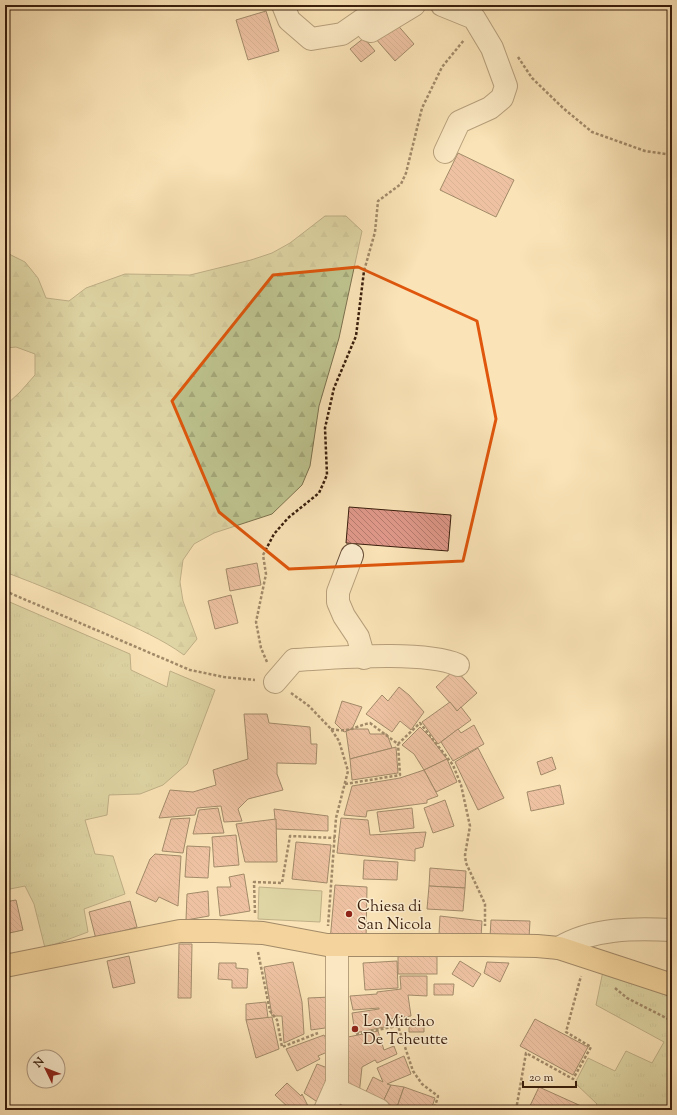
<svg xmlns="http://www.w3.org/2000/svg" width="677" height="1115" font-family="'Sorts Mill Goudy',serif">
<defs>
<pattern id="grass-tufts" width="24" height="20" patternUnits="userSpaceOnUse"><rect width="24" height="20" fill="#bec48f"/><path d="M3 7l-1-3M5 7V3M7 7l1-3M15 17l-1-3M17 17v-4M19 17l1-3" fill="none" stroke="#a4a87a"/></pattern>
<pattern id="forest-firs" width="22" height="20" patternUnits="userSpaceOnUse"><rect width="22" height="20" fill="#bec48f"/><path d="M5 1l3.5 6h-7zM16 11l3.5 6h-7z" fill="#a4a87a"/></pattern>
<pattern id="building-back-hatch" width="6" height="6" patternUnits="userSpaceOnUse"><rect width="6" height="6" fill="#de9788"/><path d="M-1 5l2 2M0 0l6 6M5-1l2 2" fill="none" stroke="#b57b6e"/></pattern>
</defs>
<rect width="100%" height="100%" fill="#fae3b7"/>
<filter id="stains"><feTurbulence type="fractalNoise" baseFrequency=".005" numOctaves="4"/><feColorMatrix values="0 0 0 0 .2 0 0 0 0 .09 0 0 0 0 .02 0 0 0 .5 -.17"/></filter>
<radialGradient id="worn" r=".72"><stop offset=".6" stop-color="#630" stop-opacity="0"/><stop offset="1" stop-color="#630" stop-opacity=".3"/></radialGradient>
<g fill="url(#grass-tufts)" stroke="#7c714e">
<path d="M5 600 130 654 131 670 167 687 170 671 215 690 187 764 163 785 140 794 109 795 107 815 85 820 95 854 113 856 125 894 84 909 88 932 45 948 34 904 25 886 5 890Z"/>
<path d="M603 971 672 993V1110H595L597 1104 575 1083 588 1058 615 1071 626 1051 652 1063 664 1042 596 1005Z"/>
</g>
<path fill="url(#forest-firs)" stroke="#7c714e" d="M325 216H346L362 231 339 338 319 406 310 466 302 485 272 514 214 533 194 544 183 560 180 582 183 601 197 639 184 655C162 639 138 629 113 617 78 601 42 586 5 572V406L20 392 35 375V354L16 347 5 348V252L25 262 38 278 46 298 69 301 86 288 125 274 190 275 251 260 272 253 290 243Z"/>
<path fill="#bec48f" stroke="#7c714e" d="M259 887 322 891 320 922 258 919Z"/>
<g fill="url(#building-back-hatch)" stroke="#391e0c">
<path d="M266 11 279 51 248 60 236 20Z"/>
<path d="M395 22 414 44 395 61 375 38Z"/>
<path d="M364 38 375 51 361 62 350 49Z"/>
<path d="M458 153 514 180 496 217 440 190Z"/>
<path d="M349 507 451 515 448 551 346 543Z"/>
<path d="M257 563 261 585 230 591 226 569Z"/>
<path d="M231 595 238 623 215 629 208 601Z"/>
<path d="M455 669 477 693 457 711 436 687Z"/>
<path d="M399 687 409 695 424 712 411 730 400 721 392 732 366 714 382 695 388 701Z"/>
<path d="M342 701 362 707 352 729 344 732 335 723Z"/>
<path d="M450 702 457 711 461 707 471 720 438 744 422 722Z"/>
<path d="M244 714H267L269 723 310 727 311 744H317L316 764 277 763V774L283 790 248 799 238 809 242 821 224 822 221 806 197 808 195 815 159 818 170 790 193 792 216 785 213 770 248 759Z"/>
<path d="M474 725 484 744 453 761 441 742 458 729 461 733Z"/>
<path d="M420 727 431 738 447 759 424 770 414 754 402 745Z"/>
<path d="M352 729H368L370 734H387L392 748 350 759 346 731Z"/>
<path d="M396 747 398 773 352 780 350 759Z"/>
<path d="M478 748 504 798 478 810 455 762Z"/>
<path d="M552 757 556 769 541 775 537 762Z"/>
<path d="M447 759 457 782 436 792 424 770Z"/>
<path d="M424 770 438 796 427 800V803L367 811 366 817 344 815 352 786 400 778Z"/>
<path d="M560 785 564 804 531 811 527 792Z"/>
<path d="M445 800 454 826 433 833 424 808Z"/>
<path d="M218 808 224 833 193 834 199 810Z"/>
<path d="M412 808 414 828 380 832 377 812Z"/>
<path d="M274 809 328 816V831L276 829Z"/>
<path d="M190 818 183 853 162 851 171 819Z"/>
<path d="M341 818 368 820 370 835 426 832 423 847 415 849V861L337 853Z"/>
<path d="M276 819 277 862H245L236 824Z"/>
<path d="M236 835 239 865 214 867 212 837Z"/>
<path d="M296 842 331 845 327 883 292 879Z"/>
<path d="M187 846 210 847 208 878 185 877Z"/>
<path d="M155 854 181 856 178 906 159 897 156 902 136 893 150 859Z"/>
<path d="M364 860 398 862 397 880 363 879Z"/>
<path d="M430 868 466 871 465 888 429 886Z"/>
<path d="M244 874 250 911 220 916 217 887H231L229 877Z"/>
<path d="M335 885 367 887 366 940 330 941Z"/>
<path d="M429 886 465 888 463 911 427 909Z"/>
<path d="M671 889H672V911H669Z"/>
<path d="M208 891 209 916 186 920 187 894Z"/>
<path d="M16 900 23 930 5 934V902Z"/>
<path d="M130 901 137 927 96 939 89 912Z"/>
<path d="M440 916 482 921 481 937 439 934Z"/>
<path d="M491 920 530 921 529 938 490 937Z"/>
<path d="M179 944H192L191 998H178Z"/>
<rect x="398" y="954" width="39" height="20"/>
<path d="M129 956 135 983 113 988 107 961Z"/>
<path d="M397 961 398 988 365 990 363 963Z"/>
<path d="M460 961 481 974 473 987 452 974Z"/>
<path d="M293 962 302 1002 304 1034 284 1043 282 1016H272L264 967Z"/>
<path d="M487 962 509 963 500 982 484 973Z"/>
<path d="M219 963H236V968L248 969 247 988H232V980L218 979Z"/>
<path d="M400 976H427V996L408 995 411 1016 388 1019 389 1026 355 1033 352 1013 379 1009V1008L353 1010 350 996 377 994V992L401 989Z"/>
<path d="M434 984H454L453 995H434Z"/>
<path d="M331 997 332 1027 311 1030 308 998Z"/>
<path d="M266 1002 268 1018 246 1020V1004Z"/>
<path d="M272 1017 279 1049 256 1058 246 1020Z"/>
<path d="M535 1019 588 1047 573 1075 520 1046Z"/>
<path d="M409 1020 424 1021V1032H409Z"/>
<path d="M378 1031 384 1050 394 1046 397 1054 377 1063 375 1060 362 1067 359 1095 340 1086 338 1039Z"/>
<path d="M324 1035 332 1050 318 1056 320 1059 297 1071 286 1049Z"/>
<path d="M404 1056 411 1074 387 1084 391 1085 380 1108 362 1100 373 1077 383 1082 377 1068Z"/>
<path d="M317 1064 333 1070 319 1103 304 1093Z"/>
<path d="M287 1083 301 1096 302 1094 310 1110H288L289 1108 275 1095Z"/>
<path d="M391 1085 404 1087 396 1110H384L380 1108Z"/>
<path d="M404 1087 435 1098 431 1110H396Z"/>
<path d="M539 1087 590 1110H528Z"/>
</g>
<g fill="none" stroke-linecap="round" stroke-linejoin="round">
<g stroke="#694f37" stroke-width="24">
<g id="minor">
<path d="M283 5 289 20 311 39 342 34 384 5"/>
<path d="M442 5 474 18 492 48 506 86 502 98 490 108 459 122 445 152"/>
<path d="M368 30 371 31 414 5"/>
<path d="M352 555 338 592V602L344 616 358 637 364 658"/>
<path d="M275 682 294 660C334 658 424 650 458 665"/>
<path d="M559 948C592 928 635 928 672 930"/>
<path d="M335 1089 379 1110"/>
<path d="M325 1110 337 1083V945"/>
</g>
</g>
<g stroke="#391e0c" stroke-width="24">
<path id="major" d="M5 966 180 931H215L263 933 327 945H485L537 946 559 948 672 985"/>
</g>
<g stroke="#391e0c" stroke-width="2.5" stroke-dasharray="3 2" stroke-linecap="butt">
<path d="M518 57 532 78 563 108 592 132 645 151 672 155"/>
<path d="M5 591 190 670 224 677 255 680"/>
<path d="M267 662 261 648 256 622 266 574 263 555 274 534 288 518 319 493 327 475 325 428 334 388 356 336 364 271 375 232 378 201 401 184 406 173 422 108 442 67 464 40"/>
<path d="M291 693 309 706 331 729 339 741 348 771 336 818 328 926"/>
<path d="M331 729C351 733 352 727 370 723L398 744 420 723 453 765 461 785 470 826 465 855 466 863 485 904V926"/>
<path d="M345 784 400 775 398 744"/>
<path d="M255 913 254 882 282 883 290 836 335 838"/>
<path d="M258 952 270 1011 277 1020 282 1047 318 1033"/>
<path d="M615 988 627 998 672 1021"/>
<path d="M356 1034 398 1026 413 1071 422 1084 438 1096 434 1110"/>
<path d="M516 1110 526 1053 573 1079 591 1047 566 1032 581 976"/>
</g>
<use href="#minor" stroke="#fcedd0" stroke-width="22"/>
<use href="#major" stroke="#edc27c" stroke-width="22"/>
</g>
<path d="M0 0H677V1115H0ZM358 267 477 321 496 419 463 561 289 569 219 512 172 401 273 275Z" fill="#fae3b7" fill-opacity=".55" fill-rule="evenodd"/>
<path fill="none" stroke="#df560c" stroke-width="3" stroke-linejoin="round" d="M358 267 477 321 496 419 463 561 289 569 219 512 172 401 273 275Z"/>
<g fill="#8f2418" stroke="#fcedd0" stroke-width="1.5">
<circle cx="349" cy="914" r="4"/>
<circle cx="355" cy="1029" r="4"/>
</g>
<g text-anchor="middle" stroke-width="3" stroke-linejoin="round" paint-order="stroke">
<g font-size="16" fill="#391e0c" stroke="#fcedd0" text-anchor="start">
<text x="357" y="911">Chiesa di<tspan x="357" dy="18">San Nicola</tspan></text>
<text x="363" y="1026">Lo Mitcho<tspan x="363" dy="18">De Tcheutte</tspan></text>
</g>
</g>
<rect width="677" height="1115" fill="none" stroke="#fae3b7" stroke-width="20"/>
<rect x="6" y="6" width="665" height="1103" fill="none" stroke="#391e0c" stroke-width="2"/>
<rect x="10" y="10" width="657" height="1095" fill="none" stroke="#391e0c"/>
<g transform="translate(46 1069) rotate(313)"><circle r="19" fill="#fcedd0" stroke="#ae9a82"/>
<path d="M0-3L7 15L0 10L-7 15Z" fill="#8f2418"/>
<text y="-6" font-size="11" font-weight="bold" text-anchor="middle" fill="#391e0c">N</text>
</g>
<path d="M523 1081v6h53v-6" fill="none" stroke="#391e0c" stroke-width="2"/>
<text x="529" y="1081" font-size="12" fill="#391e0c" stroke="#fcedd0" stroke-width="3" paint-order="stroke">20 m</text>
<rect width="100%" height="100%" filter="url(#stains)"/>
<rect width="100%" height="100%" fill="url(#worn)"/>
</svg>
